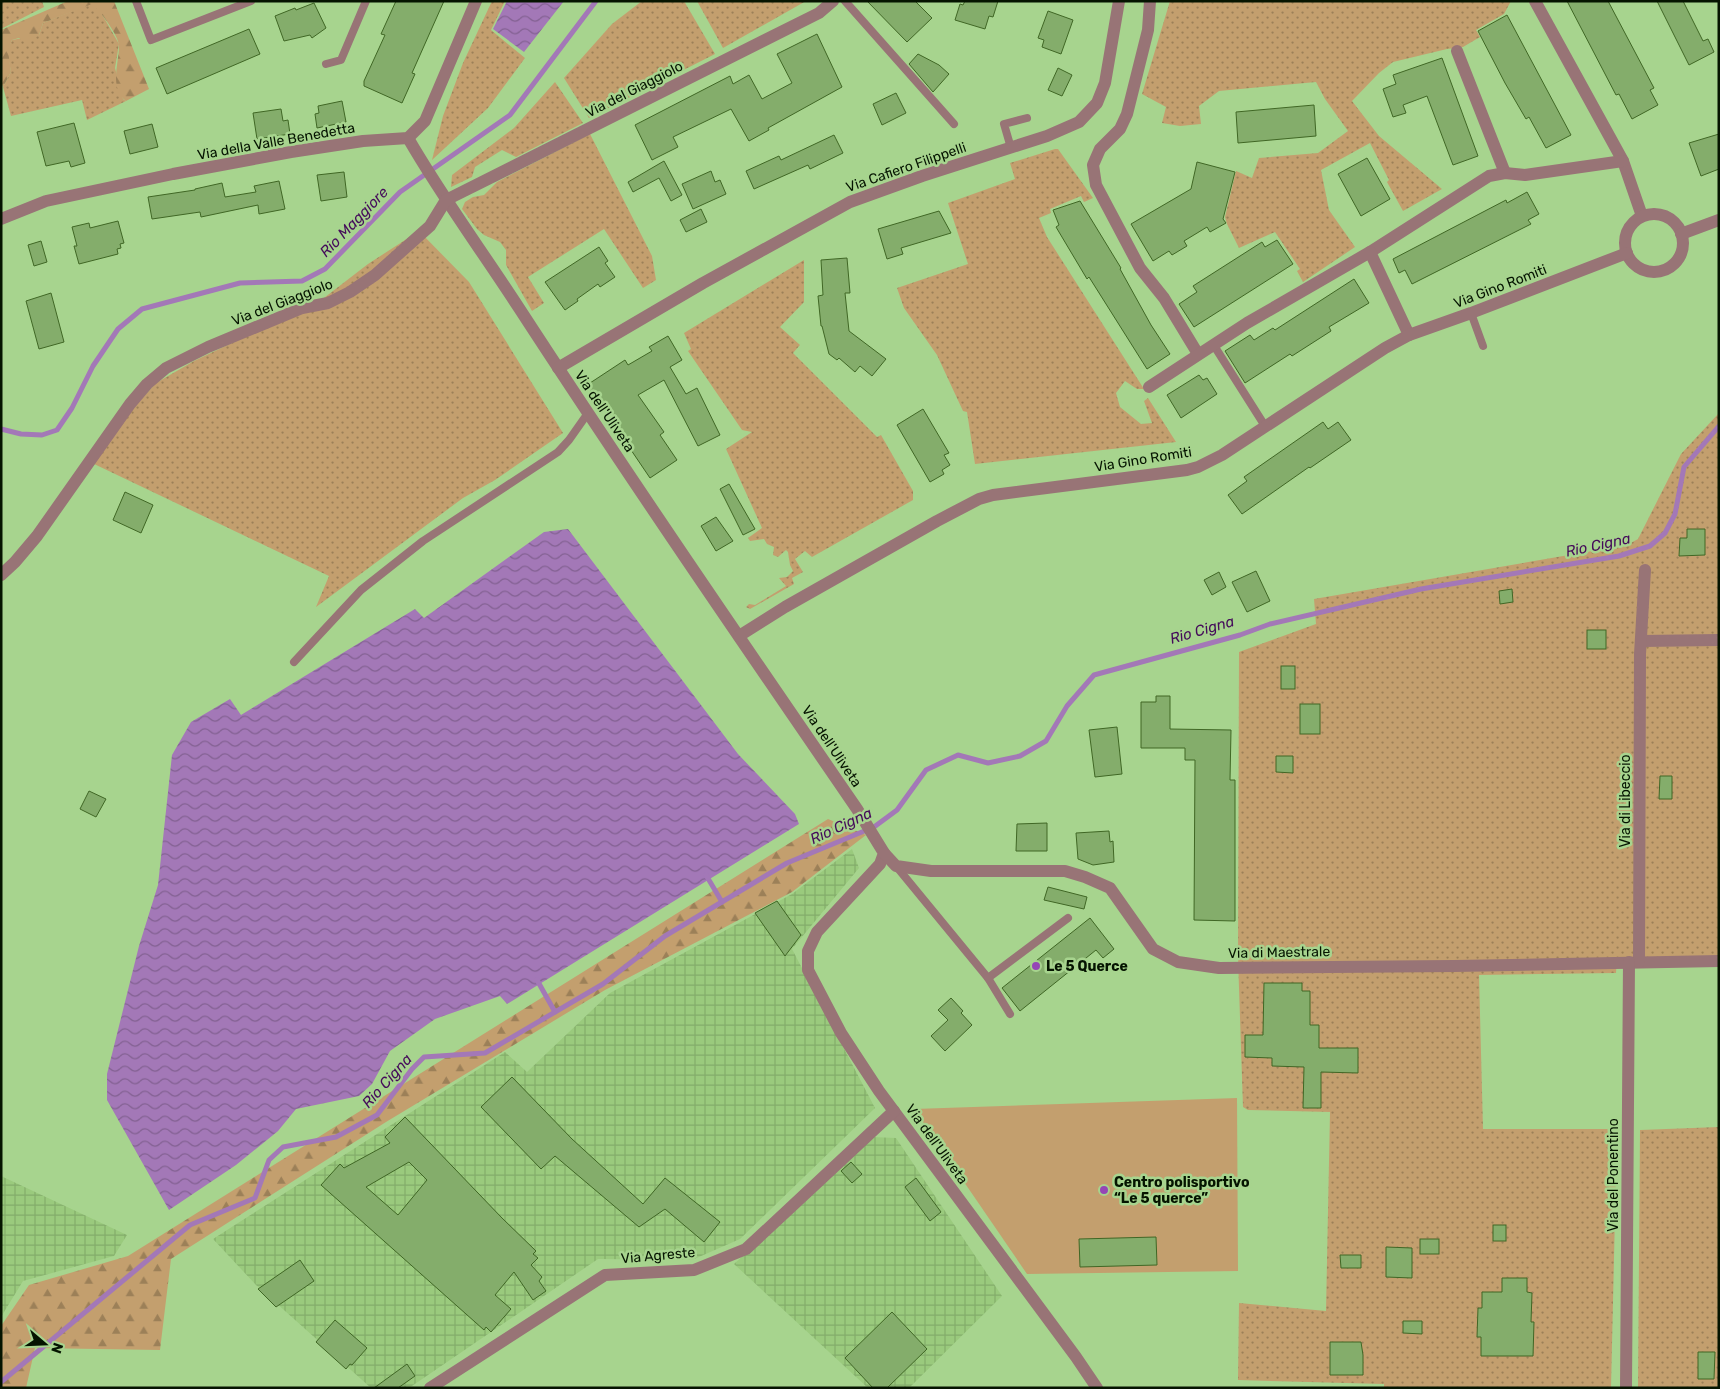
<svg xmlns="http://www.w3.org/2000/svg" width="1720" height="1389" font-family="Rubik,sans-serif">
<defs>
<pattern id="industrial-grid" width="8" height="8" patternUnits="userSpaceOnUse" patternTransform="scale(1.25)"><rect width="8" height="8" fill="#9aca7d"/><path d="M0 4h8M4 0v8" fill="none" stroke="#83ad6a"/></pattern>
<pattern id="green-dots" width="8" height="8" patternUnits="userSpaceOnUse" patternTransform="scale(1.25)"><rect width="8" height="8" fill="#c39f6e"/><path d="M2 2h.1M6 6h.1" fill="none" stroke="#9c8058" stroke-width="1.8" stroke-linecap="round"/></pattern>
<pattern id="forest-firs" width="22" height="20" patternUnits="userSpaceOnUse" patternTransform="scale(1.25)"><rect width="22" height="20" fill="#c39f6e"/><path d="M5 1l3.5 6h-7zM16 11l3.5 6h-7z" fill="#9c8058"/></pattern>
<pattern id="water-waves" width="16" height="10" patternUnits="userSpaceOnUse" patternTransform="scale(1.25)"><rect width="16" height="10" fill="#a378b7"/><path d="M0 5q4-4 8 0t8 0" fill="none" stroke="#836192"/></pattern>
</defs>
<rect width="100%" height="100%" fill="#a7d48e"/>
<g fill="url(#industrial-grid)">
<path d="M852 849 859 868 792 949 875 1108 740 1239 692 1260 598 1259 409 1388H371L256 1285 213 1239 505 1052 527 1072 610 993 792 894Z"/>
<path d="M872 1137 896 1138 1002 1296 909 1388H868L734 1264Z"/>
<path d="M1 1176 127 1235 114 1256 23 1281 1 1317Z"/>
</g>
<g fill="url(#green-dots)">
<path d="M1 1H42L44 7 1 29Z"/>
<path d="M492 1H505L491 30 525 58 488 108 432 160 443 116 463 63Z"/>
<path d="M642 1H684L715 54 589 118 564 78 612 24Z"/>
<path d="M697 1H806L723 48Z"/>
<path d="M1170 1H1511L1504 14 1476 30 1480 37 1463 47 1447 49 1393 62 1379 73 1352 101 1379 136 1442 189 1403 211 1387 182 1389 180 1370 143 1321 170 1329 210 1355 247 1303 282 1297 271 1300 269 1275 232 1239 248 1227 224 1225 217 1236 171 1252 178 1259 158 1318 153 1348 131 1325 99 1316 82 1219 91 1199 106 1201 124 1180 126 1162 123 1166 107 1142 94Z"/>
<path d="M92 3 99 9 119 44 115 68 123 99 126 101 87 120 82 100 11 116 3 87 11 72 7 51 12 40 39 35 43 23Z"/>
<path d="M555 82 583 123 516 157 502 150 475 167 472 177 451 187 452 175 514 128Z"/>
<path d="M590 134 652 256 656 280 643 288 604 229 528 277 544 303 532 311 506 265V250L500 242 484 235 477 229 462 209 465 202 473 197 484 195 497 182Z"/>
<path d="M1055 149H1058L1093 198 1084 202 1081 196 1050 209 1051 213 1039 218 1047 237 1144 389H1137L1125 381 1116 393 1120 407 1141 424 1152 423 1144 401 1148 398 1176 442 975 464 967 412 963 411 937 355 904 308 897 288 968 264 948 203 1015 179 1010 163Z"/>
<path d="M419 231 469 282 563 433 495 480 463 498 316 607 329 576 92 463 116 427 156 383 194 361 320 301 368 264Z"/>
<path d="M804 260V302L780 327 800 345 793 353 877 437 881 435 913 491V500L812 557 805 551 795 559 803 572 792 578 794 584 750 609 746 607 749 604 755 605 786 586 779 578 787 577 793 571 790 565 788 552 786 550 778 557 773 555 774 547 767 544 764 539 750 541 748 538 762 528 726 449 752 432 742 430 688 351 691 349 684 333Z"/>
<path d="M1719 413V956L1617 958 1616 973 1479 975 1483 1129H1617L1611 1388H1384V1384L1238 1380 1239 1303 1326 1311 1330 1112 1248 1110 1243 1107 1238 958 1239 652 1316 624 1314 599 1627 545 1638 539 1681 454Z"/>
<path d="M1719 1127V1388H1638L1640 1130Z"/>
</g>
<g fill="url(#forest-firs)">
<path d="M68 1H114L149 89 126 101C109 88 119 63 119 46 119 36 99 9 92 4L43 23 39 35 26 43 19 38 12 40 8 51 11 72 3 87 1 82V30Z"/>
<path d="M828 819 866 835 792 892 605 990 386 1122 171 1259 160 1350 35 1348 26 1388H1V1326L29 1285 128 1256Z"/>
</g>
<path fill="#c39f6e" d="M1237 1098 1238 1271 1027 1274 914 1109Z"/>
<g fill="url(#water-waves)">
<path d="M507 1H564L524 52 493 29Z"/>
<path d="M568 529 738 754 795 814 799 824 507 1004 500 996 435 1019 390 1051 372 1084 359 1096 296 1109 278 1131 236 1165 169 1210 107 1100V1074L139 946 158 885 172 755 191 722 230 699 241 715 415 609 424 618 544 532Z"/>
</g>
<g fill="none" stroke-linecap="round" stroke-linejoin="round">
<g stroke="#a378b7" stroke-width="5">
<path d="M1 429 21 434 42 435 57 430 72 408 93 366 118 329 142 309 240 283 302 281 325 269 400 192 510 115 596 1"/>
<path d="M706 875 722 902"/>
<path d="M537 980 555 1012"/>
<path d="M1 1382 190 1225 255 1198 269 1160 283 1147 336 1137 377 1115 412 1069 424 1057 485 1053 603 984 665 936 787 863 874 827 897 810 926 770 958 755 988 763 1020 756 1046 741 1067 706 1094 675 1240 635 1270 624 1421 589 1619 556 1650 546 1665 533 1675 514 1684 467 1719 426"/>
</g>
</g>
<g fill="#84ad6b" stroke="#406725" fill-rule="evenodd">
<path d="M396 1H444L412 73 415 74 402 103 364 86V81L385 35 381 34Z"/>
<path d="M867 1H915L932 18 907 42Z"/>
<path d="M965 1H998L993 17 989 16 985 29 955 20 960 4 963 5Z"/>
<path d="M1567 1H1608L1654 88 1650 90 1658 105 1632 119 1619 94 1616 95Z"/>
<path d="M1657 1H1683L1703 41 1708 39 1714 52 1689 65Z"/>
<path d="M314 3 326 28 312 38 310 35 284 41 275 16 295 8 296 10Z"/>
<path d="M1048 11 1073 20 1061 54 1042 47 1044 40 1038 38Z"/>
<path d="M1507 15 1571 135 1546 148 1529 117 1526 119 1505 83 1478 31Z"/>
<path d="M249 29 260 54 167 94 156 68Z"/>
<path d="M817 34 842 87 768 128 769 130 749 141 731 109 673 137 678 147 652 160 635 125 730 76 733 84 749 75 762 99 792 83 777 54Z"/>
<path d="M918 54 939 65 949 74 933 92 909 64Z"/>
<path d="M1442 58 1478 156 1453 165 1427 96 1403 105 1406 113 1393 117 1383 89 1396 84 1393 75Z"/>
<path d="M1058 68 1072 75 1062 96 1048 90Z"/>
<path d="M896 93 906 113 882 125 873 104Z"/>
<path d="M342 101 346 122 317 128 315 114 319 113 318 106Z"/>
<path d="M1314 105 1316 136 1238 143 1236 112Z"/>
<path d="M281 109 283 121 288 120 290 134 257 139 253 113Z"/>
<path d="M74 123 85 163 71 167 69 161 46 166 37 132Z"/>
<path d="M152 124 158 147 130 154 124 131Z"/>
<path d="M1719 134V169L1701 176 1689 143Z"/>
<path d="M834 135 843 153 810 169 808 165 754 189 746 171 779 156 781 160Z"/>
<path d="M1367 158 1390 199 1361 216 1338 174Z"/>
<path d="M664 161 682 195 671 201 659 178 633 192 628 182Z"/>
<path d="M1197 162 1235 172 1223 219 1226 223 1210 232 1207 227 1184 241 1187 246 1172 255 1169 251 1153 261 1131 224 1191 189Z"/>
<path d="M711 171 715 182 720 180 726 194 693 209 682 184Z"/>
<path d="M344 172 347 197 321 201 317 175Z"/>
<path d="M279 181 285 209 259 214 258 205 201 217 200 212 152 219 148 197 195 190V189L222 183 225 197 256 192 254 186Z"/>
<path d="M1527 192 1539 214 1528 220 1531 224 1412 284 1405 270 1399 273 1393 259 1506 200 1507 203Z"/>
<path d="M1080 201 1121 268 1120 269 1151 325 1170 354 1147 369 1089 277 1087 279 1056 227 1059 225 1053 210Z"/>
<path d="M701 209 707 222 686 232 680 220Z"/>
<path d="M939 211 951 233 901 248 903 254 887 259 878 229Z"/>
<path d="M118 221 124 243 120 244 121 248 117 249 118 254 79 264 74 246H77L72 227 89 223 90 228Z"/>
<path d="M1277 240 1293 264 1194 327 1179 304 1197 292 1193 286 1262 242 1265 247Z"/>
<path d="M41 241 47 262 34 266 28 245Z"/>
<path d="M599 247 608 261 605 263 615 277 600 287 598 284 577 299 578 301 565 310 545 282Z"/>
<path d="M847 258 850 293H845L849 331 886 359 872 376 860 366 855 372 839 358 837 360 829 354 822 326H821L818 296 823 295 821 260Z"/>
<path d="M1354 279 1369 303 1329 327 1331 331 1292 356 1290 354 1245 383 1225 351 1250 335 1254 340 1273 328 1275 330Z"/>
<path d="M51 293 64 342 39 349 26 301Z"/>
<path d="M668 336 682 360 670 367 686 394 697 388 720 435 698 446 664 380 638 395 664 432 660 435 677 460 650 478 587 385 625 360 628 365 652 351 649 347Z"/>
<path d="M1199 375 1203 380 1207 378 1217 394 1181 418 1167 395Z"/>
<path d="M923 409 949 453 944 455 950 465 942 470 944 474 930 482 897 425Z"/>
<path d="M1323 422 1328 429 1338 422 1351 440 1310 468 1309 467 1242 514 1228 495 1247 481 1244 477Z"/>
<path d="M729 484 755 529 743 535 720 489Z"/>
<path d="M125 492 153 505 141 533 113 520Z"/>
<path d="M716 517 733 541 716 551 701 526Z"/>
<path d="M1687 529H1705V555L1679 556 1680 538H1687Z"/>
<path d="M1256 571 1270 601 1247 612 1232 582Z"/>
<path d="M1219 572 1226 587 1212 595 1204 580Z"/>
<path d="M1512 589 1513 602 1500 604 1499 591Z"/>
<rect x="1587" y="630" width="19" height="19"/>
<rect x="1281" y="666" width="14" height="23"/>
<path d="M1156 696H1170V729L1231 730 1230 780H1235V921L1194 920 1195 760H1185V748H1141V702H1156Z"/>
<rect x="1300" y="704" width="20" height="30"/>
<path d="M1117 727 1122 774 1095 777 1089 730Z"/>
<path d="M1276 756H1293V773L1276 772Z"/>
<path d="M1660 776H1672V799H1659Z"/>
<path d="M89 791 106 799 96 817 80 809Z"/>
<path d="M1047 823V851H1016L1017 824Z"/>
<path d="M1109 831 1110 842 1113 841 1114 862 1093 865 1078 859 1076 833Z"/>
<path d="M1048 887 1087 897 1084 909 1044 900Z"/>
<path d="M777 901 801 935 785 956 755 913Z"/>
<path d="M1090 918 1114 949 1103 958 1096 950 1020 1011 1002 988Z"/>
<path d="M1264 983H1302V991H1310V1025H1319V1048H1358V1073L1321 1072V1108H1303L1304 1067 1272 1066V1058L1245 1057V1035H1263Z"/>
<path d="M951 998 963 1011 961 1013 972 1025 945 1051 931 1036 948 1020 938 1010Z"/>
<path d="M512 1077 572 1139 643 1204 665 1178 720 1222 704 1242 665 1209 639 1227 555 1156 541 1169 481 1107Z"/>
<path d="M405 1117 502 1218 536 1251 533 1254 538 1258 531 1265 542 1277 539 1281 546 1291 533 1300 514 1272 495 1295 511 1309 491 1332 486 1327 484 1330 321 1185 340 1164 344 1168 390 1143 385 1137ZM409 1162 427 1180 398 1215 366 1187Z"/>
<path d="M851 1162 862 1174 852 1183 841 1171Z"/>
<path d="M916 1178 941 1212 930 1221 905 1187Z"/>
<rect x="1493" y="1225" width="13" height="16"/>
<path d="M1156 1237 1157 1265 1080 1267 1079 1239Z"/>
<rect x="1420" y="1239" width="19" height="15"/>
<path d="M1386 1247 1412 1248V1278L1386 1277Z"/>
<path d="M1340 1255H1361V1268H1341Z"/>
<path d="M300 1260 314 1281 276 1307 258 1289Z"/>
<path d="M1502 1278H1527V1292L1532 1293 1531 1322H1534L1533 1356H1481V1337H1477L1478 1308H1482V1292H1502Z"/>
<path d="M892 1312 927 1349 887 1388H873L845 1358Z"/>
<path d="M335 1320 367 1348 352 1365 350 1364 346 1369 316 1342Z"/>
<path d="M1403 1321H1422V1334L1403 1333Z"/>
<path d="M1330 1342H1361L1363 1355V1375H1330Z"/>
<path d="M1698 1352H1715L1714 1379H1698Z"/>
<path d="M407 1364 415 1376 398 1388H374Z"/>
</g>
<g fill="none" stroke-linecap="round" stroke-linejoin="round">
<g stroke="#987476" stroke-width="8">
<path d="M136 1 151 40 251 1"/>
<path d="M845 1 954 124"/>
<path d="M326 64 341 60 366 1"/>
<path d="M1011 148 1004 124 1027 118"/>
<path d="M1471 313 1483 346"/>
<path d="M1213 344 1265 426"/>
<path d="M294 662 361 590 423 541 558 452 569 440 588 413"/>
<path d="M896 866 988 978 1068 918"/>
<path d="M988 978 1010 1014"/>
</g>
<g stroke="#987476" stroke-width="12">
<path d="M1150 1 1148 30 1127 114 1120 129 1100 149 1093 165 1096 185 1140 268 1164 298 1198 354"/>
<path d="M1535 1 1623 161 1642 216"/>
<path d="M1457 51 1505 173"/>
<path d="M408 138C442 197 482 251 519 308 629 477 743 643 857 809L884 853 880 864 817 932 808 951V970L841 1033 879 1091 1076 1357 1097 1388"/>
<circle cx="1654" cy="243" r="29"/>
<path d="M1 219 46 201 173 174 291 152 363 141 408 138 425 121 476 1"/>
<path d="M1681 234 1719 220"/>
<path d="M1370 252 1489 176 1505 173 1525 175 1623 161"/>
<path d="M558 368 703 283 850 202 922 176 1047 136 1079 122 1097 103 1105 83 1119 1"/>
<path d="M1149 387 1247 323 1370 252 1409 335"/>
<path d="M1 575 15 562 37 536 130 404 147 384 166 368 208 347 302 308 328 303 350 292 375 275 430 226 446 200 819 13 833 1"/>
<path d="M739 636 785 607 937 521 979 499 993 495 1187 470 1198 467 1222 455 1385 348 1409 335 1471 313 1627 253"/>
<path d="M1641 641 1719 640"/>
<path d="M884 853 896 866 931 871H1065L1085 877 1110 888 1153 949 1178 962 1219 968 1454 966 1719 961"/>
<path d="M1639 962 1640 654 1645 570"/>
<path d="M430 1388 605 1275 694 1270 746 1249 894 1111"/>
<path d="M1626 1388 1629 962"/>
</g>
</g>
<g fill="#9546b6" stroke="#a7d48e" stroke-width="2">
<circle cx="1036" cy="966" r="5"/>
<circle cx="1104" cy="1190" r="5"/>
</g>
<g text-anchor="middle" stroke-width="5" stroke-linejoin="round" paint-order="stroke">
<g font-size="14" fill="#051400" stroke="#a7d48e">
<text transform="translate(634 89) rotate(-27)" y="5">Via del Giaggiolo</text>
<text transform="translate(276 141) rotate(-10)" y="5">Via della Valle Benedetta</text>
<text transform="translate(906 167) rotate(-19)" y="5">Via Cafiero Filippelli</text>
<text transform="translate(1500 286) rotate(-21)" y="5">Via Gino Romiti</text>
<text transform="translate(282 302) rotate(-21)" y="5">Via del Giaggiolo</text>
<text transform="translate(605 411) rotate(56)" y="5">Via dell'Uliveta</text>
<text transform="translate(1143 459) rotate(-9)" y="5">Via Gino Romiti</text>
<text transform="translate(832 746) rotate(56)" y="5">Via dell'Uliveta</text>
<text transform="translate(1625 801) rotate(-90)" y="5">Via di Libeccio</text>
<text transform="translate(1279 952) rotate(-1)" y="5">Via di Maestrale</text>
<text transform="translate(937 1144) rotate(54)" y="5">Via dell'Uliveta</text>
<text transform="translate(1613 1175) rotate(-90)" y="5">Via del Ponentino</text>
<text transform="translate(658 1255) rotate(-5)" y="5">Via Agreste</text>
</g>
<g font-size="14" font-weight="bold" fill="#051400" stroke="#a7d48e" text-anchor="start">
<text x="1046" y="971">Le 5 Querce</text>
<text x="1114" y="1187">Centro polisportivo<tspan x="1114" dy="16">“Le 5 querce”</tspan></text>
</g>
<g font-size="15" font-style="italic" fill="#450c5a" stroke="#a7d48e">
<text transform="translate(354 222) rotate(-46)" y="5">Rio Maggiore</text>
<text transform="translate(1598 545) rotate(-12)" y="5">Rio Cigna</text>
<text transform="translate(1202 630) rotate(-16)" y="5">Rio Cigna</text>
<text transform="translate(841 826) rotate(-25)" y="5">Rio Cigna</text>
<text transform="translate(387 1081) rotate(-48)" y="5">Rio Cigna</text>
</g>
</g>
<rect width="1720" height="1389" fill="none" stroke="#051400" stroke-width="5"/>
<g transform="translate(45 1344) rotate(109)" stroke="#a7d48e" stroke-width="4" paint-order="stroke">
<path d="M0-4L9 19L0 12L-9 19Z" fill="#051400"/>
<text y="-8" font-size="14" font-weight="bold" text-anchor="middle" fill="#051400">N</text>
</g>
</svg>
